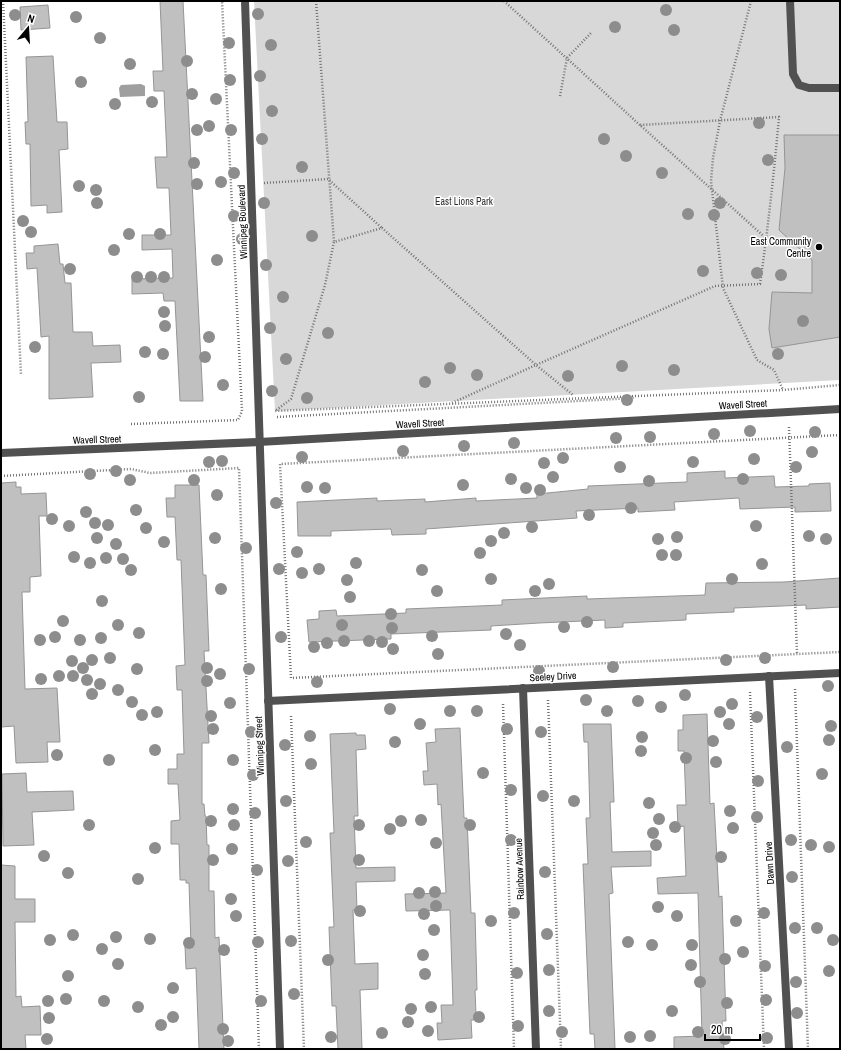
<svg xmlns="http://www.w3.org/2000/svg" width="841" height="1050" font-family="'Archivo Narrow',sans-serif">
<rect width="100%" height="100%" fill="#fff"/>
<path fill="#d8d8d8" d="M254 1H840V380L275 411Z"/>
<path fill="#9f9f9f" d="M141 84 145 86V96L120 97 119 88 121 85Z"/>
<g fill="#c0c0c0" stroke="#959595">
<path d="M160 1H183L203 401H180L175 301H164L163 293 132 294V279L173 278 172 249 142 250V235H171L169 188H157L155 157H167L164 91H154L153 71H163Z"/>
<path d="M48 5 50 28 21 30 20 7Z"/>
<path d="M53 56 57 122H67L68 149 59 150 62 212 47 213V205L31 206 30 144H26L25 122H28L26 57Z"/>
<path d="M784 135H840V337L772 348 769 329 772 292 812 293V260L779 230 785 168Z"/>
<path d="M58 244 60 264H63L65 283H71L73 332H92L93 346 120 345 121 362 91 363 93 397 49 399V336L41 337 37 268 27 269 26 253H34V246Z"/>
<path d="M725 471V478L774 476 775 487 809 486V484L830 483 831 511 795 512V507L740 509 739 498 674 502 675 510 638 512V508L576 511 577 518 426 529V534L392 535 391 529 331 531V536H298L297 502 377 498V501L425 499V502L476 498V501L537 498V494L588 489V486L687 482V473Z"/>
<path d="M16 482V487H21V494L46 493 47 516H39L41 576 30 577V592H22L25 689 57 688 60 742H47L48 762 16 763 14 726 1 727V483Z"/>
<path d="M175 485H199L203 575H206L209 651H204L209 743H202V804H204L205 816H206L207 845H209V891H214L215 938 219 937 224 1049H199L196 968 186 969 185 946H191L189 883H186V880H180L179 844H171V821L180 820 178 784H168V769H177V754H184L182 690H177L176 666 185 665 181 560H177L175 517H167L166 498H175Z"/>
<path d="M840 578V607L806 609V605L734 608V612L686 614V620L623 623V627L605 628V620L539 623 491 626V630L391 634V639L309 642 307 620 319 619V611L336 610 337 616 406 613V609L502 605V600L587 596V599L705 595 706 583 784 582Z"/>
<path d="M707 714 710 804 714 803 719 897 722 896 726 1021H722L724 1049H674V1037L702 1036 698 893 658 894 657 878 686 876 684 826 678 827 677 805H686L684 751H678V730H683V715Z"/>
<path d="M583 724H611L614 802H610L612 852 651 851V866L611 867 613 893 609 894 615 1049H595L594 1034H590L583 864H588L586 818H590L588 742H584Z"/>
<path d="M460 728 464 818H467L471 913H475L477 990H475L476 1015H474V1020H471L472 1038 438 1040 437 1023H442L441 1005H453L450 910 406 911 405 894 446 893 441 804 438 805 437 784 424 785 423 771H428L426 743 436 742 435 729Z"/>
<path d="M356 733V735H365L366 749 356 750 358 816H354L356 868 395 867V881L356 882 357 910H353L355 964 378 963V989L360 990 362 1049H338L336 1006H332L329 927H334L330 833H334L330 734Z"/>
<path d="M26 773 27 792 73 791 74 810 32 812 34 845 3 846 2 774Z"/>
<path d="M1 865 15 866V899H35V922H15L16 997 21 996 22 1007 40 1006 41 1035H25L26 1049H1Z"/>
</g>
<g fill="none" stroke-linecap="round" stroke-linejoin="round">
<g stroke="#737373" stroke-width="2.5" stroke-dasharray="1 2" stroke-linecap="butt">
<path d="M3 1 21 375"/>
<path d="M316 1 334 242"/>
<path d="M504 1 641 126"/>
<path d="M751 1 720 121 713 158 711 181 723 288 757 360 774 370 783 390"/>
<path d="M560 96 567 58 591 33"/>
<path d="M264 183 328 179 382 228"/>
<path d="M767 239 640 125 779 117C774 173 768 228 760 284L715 286 536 365 382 228 334 242 325 285 291 399 275 411 783 390 840 385"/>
<path d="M452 403 536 365 573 395"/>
<path d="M277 417 634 398"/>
<path d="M131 424 238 420 242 411 222 1"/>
<path d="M789 427 797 654"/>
<path d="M840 435 280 464 291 678 840 652"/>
<path d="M1 476 131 469 150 473 239 468 259 1049"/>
<path d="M795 689 808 1049"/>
<path d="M750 692 764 1049"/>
<path d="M548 700 561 1049"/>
<path d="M503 704 514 1049"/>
<path d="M291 716 304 1049"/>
</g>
<path stroke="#515151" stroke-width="8" d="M790 1 793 74 799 85 809 88H840"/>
<g stroke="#515151" stroke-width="8">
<path d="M245 1 280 1049"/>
<path d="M769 676 789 1049"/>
<path d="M523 688 536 1049"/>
<path d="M268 701 840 673"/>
</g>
<path stroke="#515151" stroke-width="8" d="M1 453 259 442 840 409"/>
</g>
<g fill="#8d8d8d">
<circle cx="666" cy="10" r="6"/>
<circle cx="258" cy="14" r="6"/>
<circle cx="15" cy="15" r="6"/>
<circle cx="76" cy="17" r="6"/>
<circle cx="615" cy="27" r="6"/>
<circle cx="674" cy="30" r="6"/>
<circle cx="100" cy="38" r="6"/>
<circle cx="229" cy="43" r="6"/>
<circle cx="271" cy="45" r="6"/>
<circle cx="187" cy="61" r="6"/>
<circle cx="130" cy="64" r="6"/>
<circle cx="260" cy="76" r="6"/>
<circle cx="230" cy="80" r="6"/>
<circle cx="81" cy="82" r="6"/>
<circle cx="192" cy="94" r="6"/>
<circle cx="216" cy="99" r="6"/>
<circle cx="152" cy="102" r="6"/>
<circle cx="115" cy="104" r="6"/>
<circle cx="272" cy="111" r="6"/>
<circle cx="759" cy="123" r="6"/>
<circle cx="209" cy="126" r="6"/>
<circle cx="197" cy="130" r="6"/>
<circle cx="231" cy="130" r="6"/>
<circle cx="262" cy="139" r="6"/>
<circle cx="604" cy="139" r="6"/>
<circle cx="626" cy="156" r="6"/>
<circle cx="768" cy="160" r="6"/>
<circle cx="194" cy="163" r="6"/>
<circle cx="302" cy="167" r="6"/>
<circle cx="234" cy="173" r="6"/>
<circle cx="662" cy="173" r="6"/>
<circle cx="221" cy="182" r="6"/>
<circle cx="197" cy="184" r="6"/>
<circle cx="79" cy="186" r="6"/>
<circle cx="96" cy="190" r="6"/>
<circle cx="97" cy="203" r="6"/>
<circle cx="264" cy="203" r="6"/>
<circle cx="720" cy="203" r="6"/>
<circle cx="688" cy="214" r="6"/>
<circle cx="714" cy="215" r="6"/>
<circle cx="234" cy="216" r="6"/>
<circle cx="23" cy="221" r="6"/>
<circle cx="31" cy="232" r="6"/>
<circle cx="129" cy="234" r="6"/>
<circle cx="160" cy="234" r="6"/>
<circle cx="312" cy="236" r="6"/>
<circle cx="242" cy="239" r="6"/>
<circle cx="114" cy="250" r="6"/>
<circle cx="217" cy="260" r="6"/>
<circle cx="266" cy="265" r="6"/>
<circle cx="70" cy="269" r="6"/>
<circle cx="703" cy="271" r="6"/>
<circle cx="757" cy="273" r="6"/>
<circle cx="781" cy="275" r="6"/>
<circle cx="137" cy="277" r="6"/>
<circle cx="151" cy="277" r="6"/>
<circle cx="164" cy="277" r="6"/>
<circle cx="283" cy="297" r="6"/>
<circle cx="164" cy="312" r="6"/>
<circle cx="803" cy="321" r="6"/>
<circle cx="165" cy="326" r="6"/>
<circle cx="270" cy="328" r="6"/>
<circle cx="328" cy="333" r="6"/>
<circle cx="209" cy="337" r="6"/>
<circle cx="35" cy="347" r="6"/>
<circle cx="145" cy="352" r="6"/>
<circle cx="163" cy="354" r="6"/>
<circle cx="778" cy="354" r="6"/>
<circle cx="205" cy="357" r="6"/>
<circle cx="286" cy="359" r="6"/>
<circle cx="622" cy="366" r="6"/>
<circle cx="450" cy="368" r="6"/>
<circle cx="674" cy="370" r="6"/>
<circle cx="477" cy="375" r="6"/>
<circle cx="568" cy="376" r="6"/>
<circle cx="425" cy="382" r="6"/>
<circle cx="223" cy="385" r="6"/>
<circle cx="272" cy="391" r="6"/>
<circle cx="139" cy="397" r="6"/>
<circle cx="307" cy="398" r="6"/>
<circle cx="627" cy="400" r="6"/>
<circle cx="750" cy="431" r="6"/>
<circle cx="815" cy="432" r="6"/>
<circle cx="714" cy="434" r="6"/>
<circle cx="650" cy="437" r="6"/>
<circle cx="616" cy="438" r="6"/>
<circle cx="514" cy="443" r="6"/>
<circle cx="464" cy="446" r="6"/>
<circle cx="403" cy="451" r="6"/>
<circle cx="812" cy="452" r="6"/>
<circle cx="302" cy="457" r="6"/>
<circle cx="563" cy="458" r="6"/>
<circle cx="754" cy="459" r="6"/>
<circle cx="222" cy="461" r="6"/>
<circle cx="209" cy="462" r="6"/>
<circle cx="693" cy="462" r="6"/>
<circle cx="544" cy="463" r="6"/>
<circle cx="620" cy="467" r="6"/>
<circle cx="796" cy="467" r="6"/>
<circle cx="116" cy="471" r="6"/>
<circle cx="90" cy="474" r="6"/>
<circle cx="553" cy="477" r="6"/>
<circle cx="511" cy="479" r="6"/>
<circle cx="743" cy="479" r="6"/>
<circle cx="130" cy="480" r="6"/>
<circle cx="194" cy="480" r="6"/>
<circle cx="649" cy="481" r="6"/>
<circle cx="463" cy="485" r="6"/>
<circle cx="307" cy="487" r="6"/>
<circle cx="325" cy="488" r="6"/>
<circle cx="526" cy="488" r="6"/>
<circle cx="540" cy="490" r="6"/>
<circle cx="217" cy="495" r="6"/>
<circle cx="276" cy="503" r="6"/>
<circle cx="631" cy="508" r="6"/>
<circle cx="136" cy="510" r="6"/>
<circle cx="86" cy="512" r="6"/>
<circle cx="589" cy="515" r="6"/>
<circle cx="52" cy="519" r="6"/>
<circle cx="95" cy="523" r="6"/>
<circle cx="108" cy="525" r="6"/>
<circle cx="69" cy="526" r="6"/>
<circle cx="756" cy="526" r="6"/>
<circle cx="532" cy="527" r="6"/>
<circle cx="146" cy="528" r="6"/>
<circle cx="504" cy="533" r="6"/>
<circle cx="809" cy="536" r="6"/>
<circle cx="677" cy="537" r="6"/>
<circle cx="97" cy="538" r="6"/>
<circle cx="215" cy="538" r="6"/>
<circle cx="658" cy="539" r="6"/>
<circle cx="826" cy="539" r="6"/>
<circle cx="491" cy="541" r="6"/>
<circle cx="164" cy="542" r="6"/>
<circle cx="116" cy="544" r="6"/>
<circle cx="246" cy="548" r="6"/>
<circle cx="297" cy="552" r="6"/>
<circle cx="480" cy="553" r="6"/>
<circle cx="662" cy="555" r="6"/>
<circle cx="676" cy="555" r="6"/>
<circle cx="74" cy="557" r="6"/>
<circle cx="106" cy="558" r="6"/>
<circle cx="123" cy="559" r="6"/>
<circle cx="90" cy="563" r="6"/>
<circle cx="356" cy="563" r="6"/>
<circle cx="762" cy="564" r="6"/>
<circle cx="279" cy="569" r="6"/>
<circle cx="319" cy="569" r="6"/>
<circle cx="131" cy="570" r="6"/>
<circle cx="422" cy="570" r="6"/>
<circle cx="302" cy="573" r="6"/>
<circle cx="491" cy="579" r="6"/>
<circle cx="732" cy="579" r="6"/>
<circle cx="347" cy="580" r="6"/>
<circle cx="549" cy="584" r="6"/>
<circle cx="221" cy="589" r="6"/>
<circle cx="437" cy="591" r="6"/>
<circle cx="535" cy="591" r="6"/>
<circle cx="350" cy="597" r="6"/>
<circle cx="102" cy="601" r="6"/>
<circle cx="391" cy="614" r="6"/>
<circle cx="63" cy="621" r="6"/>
<circle cx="587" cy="622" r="6"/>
<circle cx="118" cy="625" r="6"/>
<circle cx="342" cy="625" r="6"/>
<circle cx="564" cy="627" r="6"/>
<circle cx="392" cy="628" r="6"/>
<circle cx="139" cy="633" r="6"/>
<circle cx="506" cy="634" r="6"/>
<circle cx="432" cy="636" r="6"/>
<circle cx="55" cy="637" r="6"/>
<circle cx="281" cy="637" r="6"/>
<circle cx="101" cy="638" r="6"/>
<circle cx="40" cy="640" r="6"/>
<circle cx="80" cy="640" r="6"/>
<circle cx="344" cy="641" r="6"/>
<circle cx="369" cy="641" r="6"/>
<circle cx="382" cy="642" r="6"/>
<circle cx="327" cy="643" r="6"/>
<circle cx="520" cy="645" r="6"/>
<circle cx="314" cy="647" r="6"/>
<circle cx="393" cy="649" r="6"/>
<circle cx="438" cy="654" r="6"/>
<circle cx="110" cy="658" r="6"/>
<circle cx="765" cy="658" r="6"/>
<circle cx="92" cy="660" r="6"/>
<circle cx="726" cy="660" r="6"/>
<circle cx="72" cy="661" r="6"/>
<circle cx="613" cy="667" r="6"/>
<circle cx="83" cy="668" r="6"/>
<circle cx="207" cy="668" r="6"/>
<circle cx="137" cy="669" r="6"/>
<circle cx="249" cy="669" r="6"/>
<circle cx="539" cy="671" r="6"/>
<circle cx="220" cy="674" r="6"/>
<circle cx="59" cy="676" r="6"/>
<circle cx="73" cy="676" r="6"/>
<circle cx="41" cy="679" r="6"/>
<circle cx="87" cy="680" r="6"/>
<circle cx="207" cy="681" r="6"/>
<circle cx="317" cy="682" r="6"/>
<circle cx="100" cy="684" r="6"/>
<circle cx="828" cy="686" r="6"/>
<circle cx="118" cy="690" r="6"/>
<circle cx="92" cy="694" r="6"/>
<circle cx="685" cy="695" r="6"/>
<circle cx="586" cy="700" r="6"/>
<circle cx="638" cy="701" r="6"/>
<circle cx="132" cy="702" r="6"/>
<circle cx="230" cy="703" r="6"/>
<circle cx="732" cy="704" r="6"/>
<circle cx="661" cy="707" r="6"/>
<circle cx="390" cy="709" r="6"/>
<circle cx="450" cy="711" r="6"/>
<circle cx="477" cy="711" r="6"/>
<circle cx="607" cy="711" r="6"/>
<circle cx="157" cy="712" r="6"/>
<circle cx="720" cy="712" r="6"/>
<circle cx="142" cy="715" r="6"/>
<circle cx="211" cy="716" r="6"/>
<circle cx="757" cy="717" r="6"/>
<circle cx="420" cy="724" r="6"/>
<circle cx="729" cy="724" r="6"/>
<circle cx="831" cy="726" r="6"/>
<circle cx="213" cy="729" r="6"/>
<circle cx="507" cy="729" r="6"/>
<circle cx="251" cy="732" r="6"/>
<circle cx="541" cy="732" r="6"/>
<circle cx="310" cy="736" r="6"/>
<circle cx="642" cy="737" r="6"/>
<circle cx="829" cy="740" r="6"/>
<circle cx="713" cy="741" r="6"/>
<circle cx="395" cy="742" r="6"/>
<circle cx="285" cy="745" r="6"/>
<circle cx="787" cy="747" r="6"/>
<circle cx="155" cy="750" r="6"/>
<circle cx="641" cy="751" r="6"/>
<circle cx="57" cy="755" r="6"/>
<circle cx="686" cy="758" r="6"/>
<circle cx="109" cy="760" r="6"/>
<circle cx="233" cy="760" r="6"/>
<circle cx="716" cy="762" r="6"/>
<circle cx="311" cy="764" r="6"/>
<circle cx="483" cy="773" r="6"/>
<circle cx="822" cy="774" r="6"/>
<circle cx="253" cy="775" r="6"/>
<circle cx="758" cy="781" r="6"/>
<circle cx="511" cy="790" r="6"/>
<circle cx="543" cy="796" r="6"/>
<circle cx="286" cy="801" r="6"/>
<circle cx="574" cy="801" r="6"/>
<circle cx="649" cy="803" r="6"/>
<circle cx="233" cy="809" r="6"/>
<circle cx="730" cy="811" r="6"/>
<circle cx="255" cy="813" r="6"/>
<circle cx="757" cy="817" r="6"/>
<circle cx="659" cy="819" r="6"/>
<circle cx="421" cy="820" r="6"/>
<circle cx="211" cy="821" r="6"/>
<circle cx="401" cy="821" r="6"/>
<circle cx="89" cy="825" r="6"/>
<circle cx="234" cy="825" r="6"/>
<circle cx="359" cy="825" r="6"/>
<circle cx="470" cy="825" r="6"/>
<circle cx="675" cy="827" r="6"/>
<circle cx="733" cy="828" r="6"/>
<circle cx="390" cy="829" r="6"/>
<circle cx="653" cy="833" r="6"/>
<circle cx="511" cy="840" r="6"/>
<circle cx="791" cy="840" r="6"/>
<circle cx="306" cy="842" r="6"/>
<circle cx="436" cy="843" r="6"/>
<circle cx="656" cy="845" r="6"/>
<circle cx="811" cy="845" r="6"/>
<circle cx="829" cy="847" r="6"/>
<circle cx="155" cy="848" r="6"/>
<circle cx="232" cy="849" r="6"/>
<circle cx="44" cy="856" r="6"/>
<circle cx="721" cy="857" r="6"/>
<circle cx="213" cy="860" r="6"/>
<circle cx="359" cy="860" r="6"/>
<circle cx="288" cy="861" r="6"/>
<circle cx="257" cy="870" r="6"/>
<circle cx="545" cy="872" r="6"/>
<circle cx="68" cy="873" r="6"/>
<circle cx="792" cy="877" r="6"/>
<circle cx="138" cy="879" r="6"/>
<circle cx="435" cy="892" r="6"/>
<circle cx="419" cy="893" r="6"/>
<circle cx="231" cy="899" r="6"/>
<circle cx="436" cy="906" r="6"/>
<circle cx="658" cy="907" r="6"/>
<circle cx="360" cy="911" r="6"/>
<circle cx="514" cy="913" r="6"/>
<circle cx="764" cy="913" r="6"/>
<circle cx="424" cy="914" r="6"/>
<circle cx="236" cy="916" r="6"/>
<circle cx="677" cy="916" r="6"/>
<circle cx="491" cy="921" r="6"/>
<circle cx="736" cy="921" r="6"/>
<circle cx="795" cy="928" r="6"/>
<circle cx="817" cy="928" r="6"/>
<circle cx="434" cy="930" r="6"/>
<circle cx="547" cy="934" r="6"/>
<circle cx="73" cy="935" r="6"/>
<circle cx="116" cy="937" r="6"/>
<circle cx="150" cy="939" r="6"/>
<circle cx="50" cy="940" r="6"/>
<circle cx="833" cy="940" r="6"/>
<circle cx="291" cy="941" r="6"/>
<circle cx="258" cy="942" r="6"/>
<circle cx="628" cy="942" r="6"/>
<circle cx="189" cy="943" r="6"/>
<circle cx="652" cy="945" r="6"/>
<circle cx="692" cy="945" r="6"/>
<circle cx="102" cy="949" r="6"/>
<circle cx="224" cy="950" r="6"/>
<circle cx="743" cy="952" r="6"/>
<circle cx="423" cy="955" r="6"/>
<circle cx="725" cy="959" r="6"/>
<circle cx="328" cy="960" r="6"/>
<circle cx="118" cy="964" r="6"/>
<circle cx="691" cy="965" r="6"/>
<circle cx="765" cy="966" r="6"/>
<circle cx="549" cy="970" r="6"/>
<circle cx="829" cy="971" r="6"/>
<circle cx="517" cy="973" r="6"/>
<circle cx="425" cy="974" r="6"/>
<circle cx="68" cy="976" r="6"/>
<circle cx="700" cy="982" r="6"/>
<circle cx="796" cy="982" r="6"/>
<circle cx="173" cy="988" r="6"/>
<circle cx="294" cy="994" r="6"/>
<circle cx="66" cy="999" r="6"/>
<circle cx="766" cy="1000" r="6"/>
<circle cx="48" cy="1001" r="6"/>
<circle cx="104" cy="1001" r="6"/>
<circle cx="261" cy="1001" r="6"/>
<circle cx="727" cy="1003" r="6"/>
<circle cx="138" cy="1007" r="6"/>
<circle cx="431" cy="1007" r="6"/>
<circle cx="411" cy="1009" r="6"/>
<circle cx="549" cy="1011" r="6"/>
<circle cx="672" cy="1011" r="6"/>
<circle cx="797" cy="1013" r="6"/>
<circle cx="173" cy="1017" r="6"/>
<circle cx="479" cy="1017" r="6"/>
<circle cx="49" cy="1018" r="6"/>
<circle cx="408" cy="1022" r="6"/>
<circle cx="161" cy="1025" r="6"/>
<circle cx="518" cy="1026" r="6"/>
<circle cx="223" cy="1029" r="6"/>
<circle cx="428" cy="1031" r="6"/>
<circle cx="562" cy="1032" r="6"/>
<circle cx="698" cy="1032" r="6"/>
<circle cx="382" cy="1033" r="6"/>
<circle cx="650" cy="1036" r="6"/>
<circle cx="331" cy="1037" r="6"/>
<circle cx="630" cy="1037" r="6"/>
<circle cx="767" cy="1038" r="6"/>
<circle cx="47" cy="1039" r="6"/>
<circle cx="725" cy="1039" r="6"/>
<circle cx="228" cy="1041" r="6"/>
</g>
<circle fill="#000" stroke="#fff" stroke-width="1.5" cx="819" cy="247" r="4"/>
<g text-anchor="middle" stroke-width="3" stroke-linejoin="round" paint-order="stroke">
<g font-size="10" fill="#2f2f2f" stroke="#fff">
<text x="464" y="205">East Lions Park</text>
</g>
<g font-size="10" fill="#000" stroke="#fff">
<text transform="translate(242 222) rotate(-92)" y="4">Winnipeg Boulevard</text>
<text transform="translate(743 404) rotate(-3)" y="4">Wavell Street</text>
<text transform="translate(420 423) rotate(-3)" y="4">Wavell Street</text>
<text transform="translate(97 439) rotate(-2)" y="4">Wavell Street</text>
<text transform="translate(553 676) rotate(-3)" y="4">Seeley Drive</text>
<text transform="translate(259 746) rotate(-92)" y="4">Winnipeg Street</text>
<text transform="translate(769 863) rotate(-93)" y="4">Dawn Drive</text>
<text transform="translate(519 869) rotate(-92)" y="4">Rainbow Avenue</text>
</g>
<g font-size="10" fill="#000" stroke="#fff" text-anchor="end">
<text x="811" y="245">East Community<tspan x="811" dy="12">Centre</tspan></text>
</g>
</g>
<rect width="841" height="1050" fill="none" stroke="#000000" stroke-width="4"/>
<g transform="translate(28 28) rotate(18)" stroke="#ffffff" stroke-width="3" paint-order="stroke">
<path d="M0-3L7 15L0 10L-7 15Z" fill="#000000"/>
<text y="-6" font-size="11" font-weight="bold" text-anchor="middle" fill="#000000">N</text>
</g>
<path d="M705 1034v6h55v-6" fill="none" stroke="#000000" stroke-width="2"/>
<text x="711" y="1034" font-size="12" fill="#000000" stroke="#ffffff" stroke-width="3" paint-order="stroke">20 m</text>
</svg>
